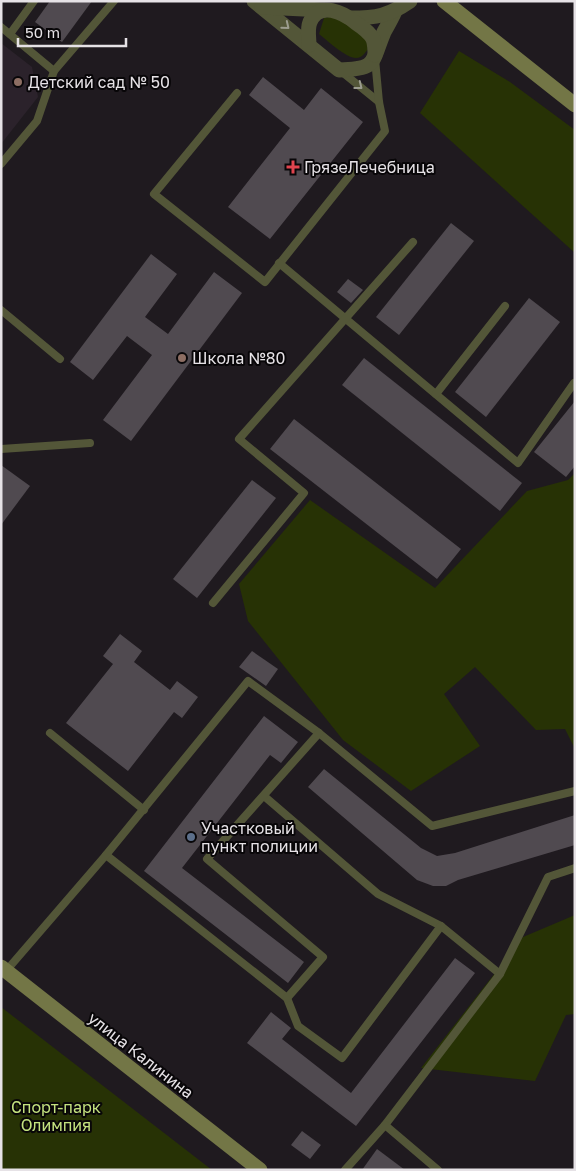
<svg xmlns="http://www.w3.org/2000/svg" width="576" height="1171" font-family="'Golos Text',sans-serif">
<rect width="100%" height="100%" fill="#1f1a1f"/>
<path fill="#2b222b" d="M1 43 32 67 38 97 1 144Z"/>
<g fill="#273205">
<path d="M335 16 366 39 368 49C365 53 362 58 356 58 346 58 328 41 319 34L324 18Z"/>
<path d="M459 51 510 82 575 130V253L420 113Z"/>
<path d="M575 473V749L565 729 536 730 475 667 444 694 480 746 411 791 343 740 248 621 239 584 310 500 435 588 527 491 568 480Z"/>
<path d="M575 915V1014L566 1015 535 1081 421 1068 523 937Z"/>
<path d="M1 1007 212 1170H1Z"/>
</g>
<g fill="#504a50">
<path d="M50 1H92L62 42 35 22Z"/>
<path d="M263 77 304 110 321 88 363 122 270 239 228 207 290 128 249 95Z"/>
<path d="M451 223 474 241 399 335 376 317Z"/>
<path d="M151 254 177 274 145 317 168 334 214 272 242 293 131 441 103 420 152 355 127 336 93 380 70 362Z"/>
<path d="M348 279 363 290 351 303 337 292Z"/>
<path d="M529 298 560 322 486 417 455 392Z"/>
<path d="M364 358 522 483 500 511 342 385Z"/>
<path d="M575 401V466L566 477 534 452Z"/>
<path d="M294 419 461 549 437 579 270 449Z"/>
<path d="M1 465 30 486 1 525Z"/>
<path d="M252 480 276 498 197 598 173 579Z"/>
<path d="M120 634 142 651 134 662 170 690 177 681 198 697 182 718 174 712 128 771 66 723 113 664 103 656Z"/>
<path d="M252 651 278 669 266 686 239 667Z"/>
<path d="M264 716 298 742 281 763 270 755 182 868 304 962 288 983 144 871Z"/>
<path d="M324 769 421 848 437 856 455 853 575 815V845L458 880 446 886H433L417 880 308 787Z"/>
<path d="M455 958 475 973 356 1126 247 1043 271 1012 291 1028 282 1039 351 1093Z"/>
<path d="M302 1131 321 1145 310 1159 291 1145Z"/>
<path d="M377 1149 405 1170H362Z"/>
</g>
<g fill="none" stroke-linecap="round" stroke-linejoin="round">
<g stroke="#535638" stroke-width="8">
<path d="M1 27 54 71 114 1"/>
<path d="M10 34 34 1"/>
<path d="M342 72 379 102"/>
<path d="M237 93 154 194 265 282 385 131 379 102 375 59"/>
<path d="M1 164 37 121 54 71"/>
<path d="M279 263 518 463 574 383"/>
<path d="M1 310 60 359"/>
<path d="M436 394 505 306"/>
<path d="M1 449 90 443"/>
<path d="M213 603 304 493 239 439 413 242"/>
<path d="M50 733 144 810"/>
<path d="M264 796 378 894 441 926"/>
<path d="M106 855 287 998 298 1026 342 1058 441 926 500 974"/>
<path d="M6 971 106 855 248 681 319 733 432 826 575 791"/>
<path d="M287 998 323 957 207 859 319 733"/>
<path d="M385 1125 500 974 548 877 575 868"/>
<path d="M345 1170 385 1125 438 1170"/>
</g>
<g stroke="#535638" stroke-width="15">
<path d="M254 1 339 70C378 69 371 63 384 32 388 25 392 18 395 11"/>
<path d="M262 7 324 10"/>
<path d="M350 18C377 18 388 16 410 1"/>
<path d="M309 45C309 38 307 29 310 22 319 0 344 13 356 23 362 27 370 33 373 39 375 44 375 50 375 55"/>
</g>
<g stroke="#737646" stroke-width="15">
<path d="M444 1 575 105"/>
<path d="M1 967 260 1170"/>
</g>
</g>
<defs><path id="oneway-chevron" d="M-2-3.5L2.5 0L-2 3.5" fill="none" stroke-width="1.6" stroke-linecap="round" stroke-linejoin="round" transform="scale(1.25)"/></defs>
<g stroke="#9c9c8f">
<use href="#oneway-chevron" transform="translate(286 26) rotate(39)"/>
<use href="#oneway-chevron" transform="translate(359 86) rotate(38)"/>
</g>
<g fill="#8d6e63" stroke="#080608" stroke-width="2">
<circle cx="18" cy="82" r="5"/>
<circle cx="182" cy="358" r="5"/>
</g>
<path fill="#e0444e" stroke="#080608" stroke-width="2" d="M290.5 159.5h5v5h5v5h-5v5h-5v-5h-5v-5h5z"/>
<circle fill="#5c6f8a" stroke="#080608" stroke-width="2" cx="191" cy="837" r="5"/>
<g text-anchor="middle" stroke-width="4" stroke-linejoin="round" paint-order="stroke">
<g font-size="16" fill="#e6e2e6" stroke="#080608" text-anchor="start">
<text x="28" y="88">Детский сад № 50</text>
<text x="304" y="173">ГрязеЛечебница</text>
<text x="192" y="364">Школа №80</text>
<text x="201" y="834">Участковый<tspan x="201" dy="18">пункт полиции</tspan></text>
</g>
<g font-size="16" fill="#e6e2e6" stroke="#080608">
<text transform="translate(141 1055) rotate(38)" y="6">улица Калинина</text>
</g>
<g font-size="16" fill="#c4e27f" stroke="#080608">
<text x="56" y="1113">Спорт-парк<tspan x="56" dy="18">Олимпия</tspan></text>
</g>
</g>
<rect width="576" height="1171" fill="none" stroke="#e6e2e6" stroke-width="5"/>
<path d="M18 38v8h108v-8" fill="none" stroke="#e6e2e6" stroke-width="2.5"/>
<text x="25" y="38" font-size="15" fill="#e6e2e6" stroke="#080608" stroke-width="4" paint-order="stroke">50 m</text>
</svg>
